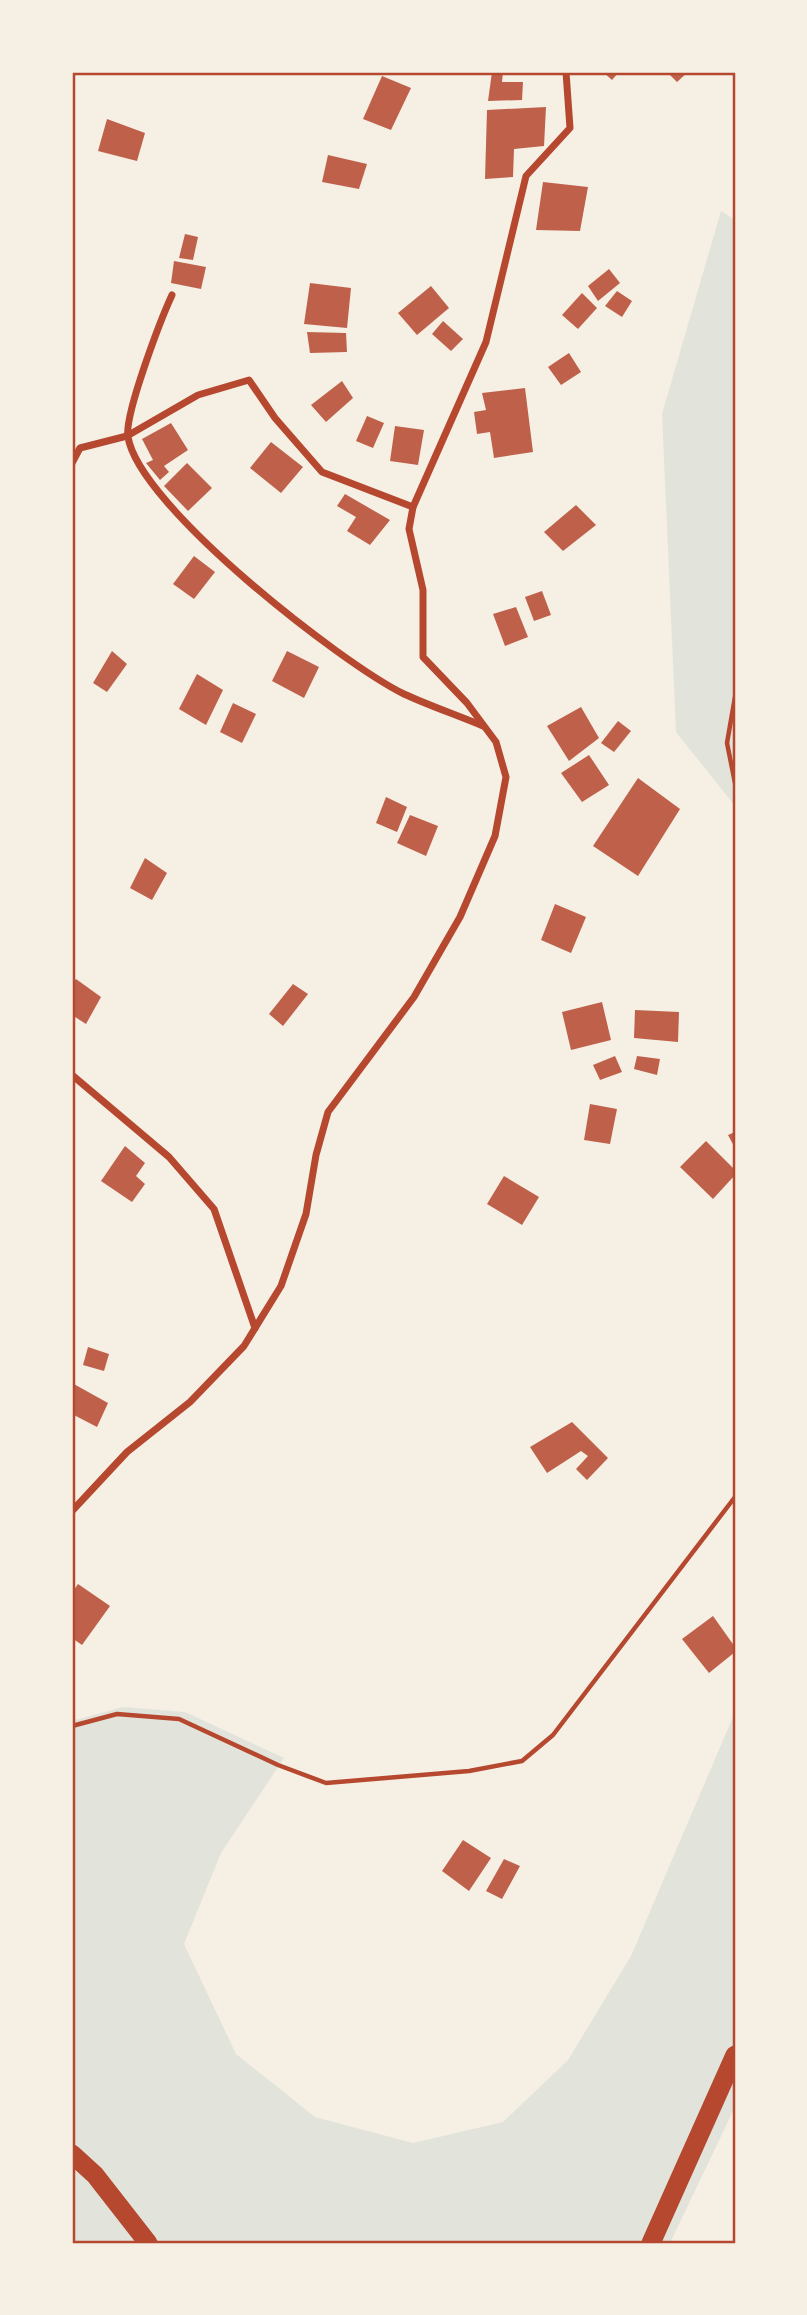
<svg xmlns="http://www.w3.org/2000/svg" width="807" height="2315" font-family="'Alegreya Sans',sans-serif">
<rect width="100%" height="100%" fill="#f6efe4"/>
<g fill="#e2e4dc">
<path d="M721 211 735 220V806L676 732 662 414Z"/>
<path d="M123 1707 185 1712 284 1758 221 1853 184 1944 236 2054 315 2117 413 2143 503 2122 568 2060 631 1956 735 1712V2107L670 2243H72V1721Z"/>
</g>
<g fill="#bf614a">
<path d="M492 72H503L502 82H523L522 100 488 101Z"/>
<path d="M603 72H619L612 80Z"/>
<path d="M667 72H688L677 82Z"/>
<path d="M382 76 411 88 391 130 363 119Z"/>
<path d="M546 107 544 146 514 149 513 177 485 179 487 110Z"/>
<path d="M107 119 145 133 137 161 98 151Z"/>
<path d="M328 155 367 164 359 189 322 182Z"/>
<path d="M543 182 588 187 580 231 536 230Z"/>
<path d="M185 234 198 237 193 260 179 258Z"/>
<path d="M174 261 206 267 201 289 171 283Z"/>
<path d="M609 269 620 283 598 301 588 286Z"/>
<path d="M310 283 351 288 347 328 304 324Z"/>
<path d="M431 286 449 308 417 335 398 313Z"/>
<path d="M617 291 632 301 622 317 605 306Z"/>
<path d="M582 293 597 308 578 329 562 315Z"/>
<path d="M443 321 463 339 451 351 432 334Z"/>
<path d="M307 332 346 333 347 352 310 353Z"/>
<path d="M569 353 581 372 561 385 548 367Z"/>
<path d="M342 381 353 398 326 422 311 405Z"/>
<path d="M525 388 533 452 494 458 490 432 477 434 474 412 486 410 482 393Z"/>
<path d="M367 416 384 423 373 448 356 441Z"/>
<path d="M171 423 188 450 164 466 169 472 160 480 146 463 153 460 142 439Z"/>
<path d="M395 426 424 430 418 465 390 461Z"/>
<path d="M271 442 303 467 281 493 250 468Z"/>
<path d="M187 463 212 488 188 511 164 486Z"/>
<path d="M345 494 390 520 370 545 347 531 356 517 337 506Z"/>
<path d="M576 505 596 525 563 551 544 532Z"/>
<path d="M194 556 215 572 194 599 173 584Z"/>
<path d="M542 591 551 615 534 621 525 597Z"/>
<path d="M516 607 528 637 505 646 493 614Z"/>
<path d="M112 651 127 664 107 692 93 683Z"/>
<path d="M287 651 319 667 304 698 272 681Z"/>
<path d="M197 674 223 690 206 725 179 709Z"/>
<path d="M233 703 256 714 242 743 220 732Z"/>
<path d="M581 707 599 738 569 761 547 726Z"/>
<path d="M618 721 631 731 614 752 601 743Z"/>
<path d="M589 755 609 785 582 802 561 773Z"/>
<path d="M638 778 680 809 638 876 593 846Z"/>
<path d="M386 797 407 807 397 832 376 823Z"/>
<path d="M410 815 438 826 426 856 397 843Z"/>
<path d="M145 858 167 873 152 900 130 888Z"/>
<path d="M555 904 586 917 571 953 541 940Z"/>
<path d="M76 979 101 997 86 1024 72 1015V985Z"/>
<path d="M293 984 308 994 283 1026 269 1014Z"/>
<path d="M602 1002 611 1040 571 1050 562 1012Z"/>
<path d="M635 1010 679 1012 678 1042 634 1038Z"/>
<path d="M615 1056 622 1072 600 1080 593 1065Z"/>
<path d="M637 1056 660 1059 657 1075 634 1069Z"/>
<path d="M590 1104 617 1109 610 1144 584 1140Z"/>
<path d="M735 1132V1148L728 1135Z"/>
<path d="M706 1141 735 1170V1175L713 1199 680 1167Z"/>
<path d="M125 1146 145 1163 136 1176 145 1184 132 1202 101 1181Z"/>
<path d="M504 1176 539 1197 522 1225 487 1204Z"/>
<path d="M88 1347 109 1354 104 1371 83 1365Z"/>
<path d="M72 1383 108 1403 97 1427 72 1414Z"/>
<path d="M572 1422 608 1458 587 1480 576 1469 588 1456 581 1451 547 1473 530 1447Z"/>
<path d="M78 1584 110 1606 82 1645 72 1638V1593Z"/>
<path d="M713 1616 735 1647V1652L709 1673 682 1639Z"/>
<path d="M463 1840 491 1858 469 1891 442 1871Z"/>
<path d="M504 1859 520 1866 502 1899 486 1891Z"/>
</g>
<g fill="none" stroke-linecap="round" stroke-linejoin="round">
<g stroke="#b5482f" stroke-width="4.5">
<path d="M735 697 727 743 735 783"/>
<path d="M72 1726 117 1714 179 1719 278 1765 326 1783 469 1771 522 1761 553 1735 735 1497"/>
</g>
<g stroke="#b5482f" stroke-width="7">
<path d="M172 295C161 319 124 415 128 437 139 506 341 663 404 694 430 706 457 715 483 726"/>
<path d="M72 463 80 448 127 436 198 395 249 380 275 418 322 472 413 507"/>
<path d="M72 1075 169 1157 214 1209 255 1328"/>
<path d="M72 1511 127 1452 190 1402 244 1346 281 1286 306 1214 316 1155 328 1112 414 997 460 917 495 836 506 777 496 742 467 703 423 657V590L409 529 413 507 486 342 526 176 570 128 566 72"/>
</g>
<g stroke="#b5482f" stroke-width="19">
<path d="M72 2154 95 2175 148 2243"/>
<path d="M651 2243 735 2055"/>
</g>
</g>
<rect width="807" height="2315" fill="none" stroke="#f6efe4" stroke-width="147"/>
<rect x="74" y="74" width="660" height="2168" fill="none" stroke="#b5482f" stroke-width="2.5"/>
</svg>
